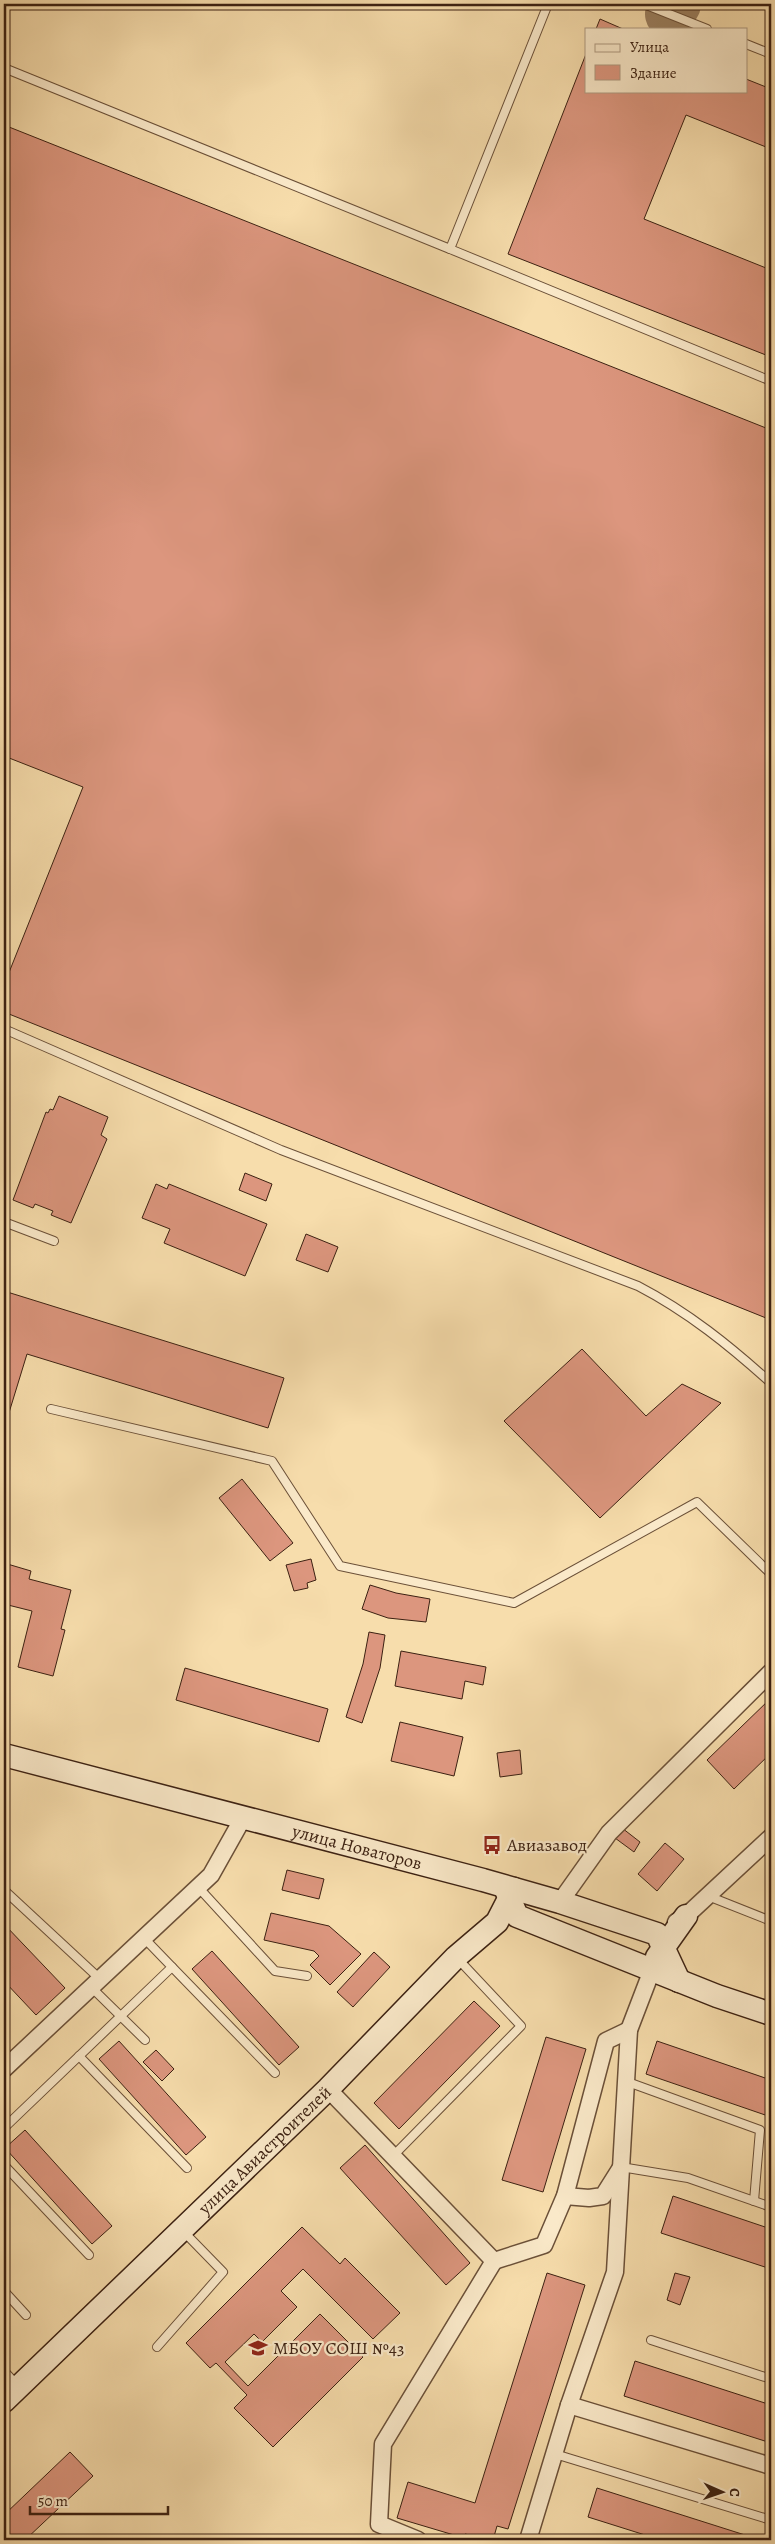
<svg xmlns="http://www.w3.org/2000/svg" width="775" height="2544" font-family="Alegreya,serif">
<rect width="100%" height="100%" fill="#f7ddac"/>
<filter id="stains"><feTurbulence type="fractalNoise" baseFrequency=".004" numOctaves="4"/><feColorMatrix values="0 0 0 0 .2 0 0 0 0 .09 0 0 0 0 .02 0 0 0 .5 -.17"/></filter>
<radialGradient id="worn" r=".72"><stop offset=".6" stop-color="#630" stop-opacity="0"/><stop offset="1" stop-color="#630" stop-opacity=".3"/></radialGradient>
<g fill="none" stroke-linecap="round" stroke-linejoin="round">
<path stroke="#9a7f5f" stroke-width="50" d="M670 14 676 4"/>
</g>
<g fill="#dc967e" stroke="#3c2112">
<path d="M600 19 623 29H596Z"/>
<path d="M586 54V91H746V79L771 89V149L686 115 644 219 771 270V357L508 254Z"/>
<path d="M4 125 771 430V1320L4 1012V985L83 787 4 756Z"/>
<path d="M59 1096 108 1117 101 1135 107 1139 71 1223 51 1215 53 1211 35 1204 33 1208 13 1200 46 1112 48 1113 50 1109 53 1110Z"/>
<path d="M245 1173 272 1184 266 1201 239 1190Z"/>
<path d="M156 1184 167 1189 169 1184 267 1224 245 1276 164 1243 170 1229 142 1218Z"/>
<path d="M306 1234 338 1247 328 1272 296 1260Z"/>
<path d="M4 1291 284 1378 268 1428 27 1354 4 1429Z"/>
<path d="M582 1349 646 1416 682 1384 721 1403 600 1518 504 1421Z"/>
<path d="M242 1479 293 1543 270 1561 219 1498Z"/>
<path d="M311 1559 316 1580 307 1583 308 1588 294 1591 286 1565Z"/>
<path d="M4 1563 31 1571 29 1579 71 1590 61 1629 65 1630 53 1676 18 1667 32 1611 4 1604Z"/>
<path d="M370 1585 396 1593 430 1599 426 1622 388 1618 362 1609Z"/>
<path d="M369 1632 385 1635 380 1668 362 1723 346 1717 363 1664Z"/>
<path d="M401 1651 486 1667 483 1685 465 1681 462 1699 395 1686Z"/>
<path d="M185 1668 328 1709 319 1742 176 1700Z"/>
<path d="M771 1698V1753L734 1789 707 1760Z"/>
<path d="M400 1722 463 1737 454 1776 391 1761Z"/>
<path d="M520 1750 522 1774 500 1777 497 1753Z"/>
<path d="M622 1828 640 1842 634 1852 615 1838Z"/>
<path d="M665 1843 684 1859 657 1891 638 1874Z"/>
<path d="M287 1870 324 1879 319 1899 282 1890Z"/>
<path d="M271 1913 329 1926 361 1954 330 1985 310 1965 319 1956 314 1951 264 1940Z"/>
<path d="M4 1924 65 1988 36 2015 4 1981Z"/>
<path d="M212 1951 299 2047 279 2065 192 1969Z"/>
<path d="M374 1952 390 1967 353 2007 337 1992Z"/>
<path d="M474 2001 500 2026 399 2129 374 2103Z"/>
<path d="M546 2037 586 2049 543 2192 502 2180Z"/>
<path d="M119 2041 206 2137 186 2155 99 2059Z"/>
<path d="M657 2041 771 2080V2117L646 2074Z"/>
<path d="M156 2050 174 2069 162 2081 143 2062Z"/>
<path d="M25 2130 112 2226 92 2244 5 2148Z"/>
<path d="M365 2145 470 2263 446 2285 340 2168Z"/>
<path d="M673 2196 771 2229V2269L661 2233Z"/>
<path d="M302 2227 340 2264 345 2258 400 2313 373 2339 303 2269 281 2291 297 2307 262 2342 254 2334 225 2362 248 2386 320 2314 363 2357 273 2447 234 2408 247 2395 216 2363 210 2368 186 2343Z"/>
<path d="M547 2273 585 2285 508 2529 497 2526 493 2540 465 2534 464 2538 397 2518 408 2482 475 2503Z"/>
<path d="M675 2273 690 2277 680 2305 667 2300Z"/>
<path d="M635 2361 771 2405V2443L624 2396Z"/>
<path d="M70 2452 93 2476 25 2540H4V2515Z"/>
<path d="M597 2488 745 2535 743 2540H661L588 2517Z"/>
</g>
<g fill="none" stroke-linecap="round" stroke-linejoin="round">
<g stroke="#6b5038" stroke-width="10">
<g id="lane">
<path d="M548 4 450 249 771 381"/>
<path d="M644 4 707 29"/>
<path d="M746 44 771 54"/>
<path d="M4 68 450 249"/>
<path d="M4 1029 281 1150 638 1286C688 1312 730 1346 771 1383"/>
<path d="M4 1222 54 1241"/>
<path d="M51 1409 272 1461 340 1566 514 1603 697 1502 771 1574"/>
<path d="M198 1887 275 1971 307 1976"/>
<path d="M4 1890 100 1979"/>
<path d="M708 1896 771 1921"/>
<path d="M172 1967 275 2073"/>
<path d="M91 1987 145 2040"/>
<path d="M79 2056 187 2168"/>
<path d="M625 2081 760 2130 754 2201"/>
<path d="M4 2128 172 1967 144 1938"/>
<path d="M393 2156 521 2026 458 1959"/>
<path d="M4 2165 89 2255"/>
<path d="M621 2167 688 2178 771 2207"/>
<path d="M4 2291 26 2315"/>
<path d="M651 2340 771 2379"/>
<path d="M157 2347 223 2272 183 2231"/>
<path d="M4 2371 17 2385"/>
<path d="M555 2454 771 2520"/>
</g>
</g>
<g stroke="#6b5038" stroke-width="19">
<g id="street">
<path d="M560 1902 609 1833 771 1672"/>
<path d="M676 1922 686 1916 771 1837"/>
<path d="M4 2069 211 1875 243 1818"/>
<path d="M328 2089 494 2261 383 2444 379 2524 418 2540"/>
<path d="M565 2196 589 2198 603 2196 620 2169"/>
<path d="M494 2261 544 2245 565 2196 606 2041 629 2030"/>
<path d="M569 2405 771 2466"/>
<path d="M528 2540 569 2405 615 2272 629 2030 652 1970"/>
</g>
</g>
<g stroke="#3c2112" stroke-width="25">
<g id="secondary">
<path id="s1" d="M4 1755 483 1880 560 1902 657 1934 679 1981"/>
<path d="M506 1890 517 1916 717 1996 771 2014"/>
<path d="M657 1957 686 1916"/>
<path id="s2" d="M4 2401 328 2089 456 1957 497 1922 514 1889"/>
</g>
</g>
<use href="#lane" stroke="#fae9c9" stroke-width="8"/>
<use href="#street" stroke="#fae9c9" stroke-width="16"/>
<use href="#secondary" stroke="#fae9c9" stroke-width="22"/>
</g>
<defs>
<g id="bus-bare" transform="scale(1.5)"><path d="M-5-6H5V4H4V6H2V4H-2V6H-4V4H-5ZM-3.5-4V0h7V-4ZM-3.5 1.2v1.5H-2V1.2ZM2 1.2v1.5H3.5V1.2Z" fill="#8f2418" stroke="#fae9c9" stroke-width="2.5" paint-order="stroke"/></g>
<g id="school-bare" transform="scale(1.5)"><path d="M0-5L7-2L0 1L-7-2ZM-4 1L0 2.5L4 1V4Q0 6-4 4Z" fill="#8f2418" stroke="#fae9c9" stroke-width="2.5" paint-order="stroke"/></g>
</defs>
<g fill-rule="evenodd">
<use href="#bus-bare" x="492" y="1845"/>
<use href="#school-bare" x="258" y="2348"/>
</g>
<g text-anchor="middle" stroke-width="4.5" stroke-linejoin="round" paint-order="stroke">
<g font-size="18" fill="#3c2112" stroke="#fae9c9" text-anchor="start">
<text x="507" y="1851">Авиазавод</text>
<text x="273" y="2354">МБОУ СОШ №43</text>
</g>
<g font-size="18" fill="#3c2112" stroke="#fae9c9">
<text dy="6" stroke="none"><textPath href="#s1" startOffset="365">улица Новаторов</textPath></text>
<text dy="6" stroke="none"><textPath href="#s2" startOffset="362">улица Авиастроителей</textPath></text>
</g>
</g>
<rect width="775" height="2544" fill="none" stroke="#f7ddac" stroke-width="20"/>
<rect x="5" y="5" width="765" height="2534" fill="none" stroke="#3c2112" stroke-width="2.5"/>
<rect x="10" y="10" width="755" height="2524" fill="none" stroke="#3c2112"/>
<rect x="585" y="28" width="162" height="65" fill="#fae9c9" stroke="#ae9980"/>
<rect x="595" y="44" width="25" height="8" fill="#fae9c9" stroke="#ae9980"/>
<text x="630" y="52" font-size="15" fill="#3c2112">Улица</text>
<rect x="595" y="65" width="25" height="15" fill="#dc967e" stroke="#ae9980"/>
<text x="630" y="78" font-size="15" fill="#3c2112">Здание</text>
<g transform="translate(722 2492) rotate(92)" stroke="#fae9c9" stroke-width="4" paint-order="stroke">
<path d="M0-4L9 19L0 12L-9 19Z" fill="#3c2112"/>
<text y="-8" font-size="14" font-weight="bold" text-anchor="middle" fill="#3c2112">С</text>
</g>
<path d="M30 2506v8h138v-8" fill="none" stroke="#3c2112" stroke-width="2.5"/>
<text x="38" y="2506" font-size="15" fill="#3c2112" stroke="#fae9c9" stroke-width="4" paint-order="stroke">50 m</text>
<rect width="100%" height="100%" filter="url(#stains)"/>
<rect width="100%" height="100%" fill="url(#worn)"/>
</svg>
